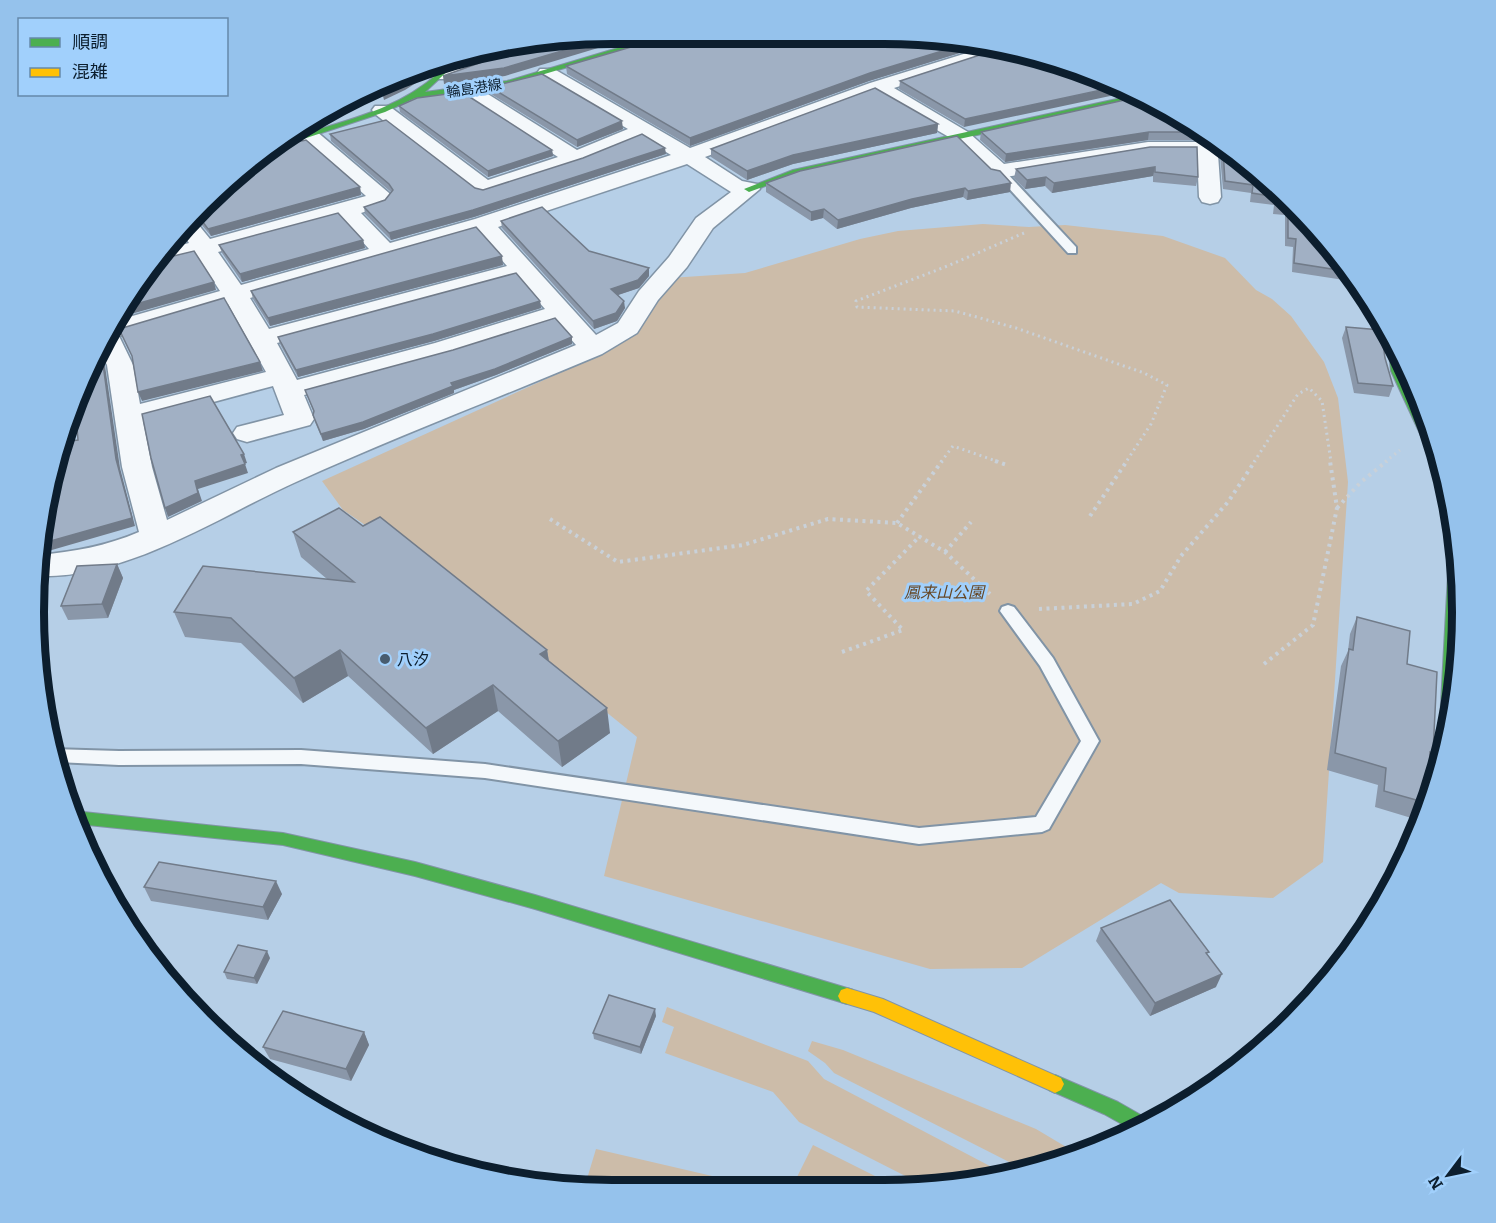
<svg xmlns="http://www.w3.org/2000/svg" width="1496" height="1223" font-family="Bitter,'Noto Sans JP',serif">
<rect width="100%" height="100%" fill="#b6cfe7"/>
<g fill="#ccbca9">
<path d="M983 224 1029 227 1065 225 1163 236 1225 258 1256 290 1272 299 1291 316 1324 362 1338 398 1348 482 1323 862 1273 898 1179 893 1161 883 1022 968 930 969 604 876 637 737 536 655 468 595 343 510 322 481 557 374 634 330 670 278 745 273 860 239 898 231Z"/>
<path d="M667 1007 808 1061 824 1079 1007 1175 929 1188 799 1122 773 1092 665 1053 674 1027 662 1022Z"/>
<path d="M812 1041 843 1050 1036 1129 1078 1154 1027 1171 834 1073 825 1063 808 1051Z"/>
<path d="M813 1145 901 1189H791Z"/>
<path d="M596 1149 751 1185 758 1189H615L586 1182Z"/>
</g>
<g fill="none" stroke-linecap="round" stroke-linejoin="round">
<g stroke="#8194a6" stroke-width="4">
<g id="lane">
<path d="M999 168 1003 169 1076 247V253H1068L995 173 993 171Z"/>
<path d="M1008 605 1014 607 1053 658 1099 741 1049 829 1042 832 919 844 485 778 301 764 119 765 57 762 52 749 119 751 301 750 485 764 919 828 1036 817 1081 741 1040 666 1000 611 1002 607Z"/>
</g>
</g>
<g stroke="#8194a6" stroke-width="3">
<g id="street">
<path d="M538 43 536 48 448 79H434L431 75 434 71 501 48Z"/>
<path d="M983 48 1002 53 894 88 968 132 1004 164 1148 142H1201L1205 138 1227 153 1218 154 1221 197 1218 202 1210 204 1202 202 1199 197 1197 154H1148L999 178 991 176 954 140 875 94 705 157 742 181 757 184 760 189 713 228 687 267 658 300 637 333 602 354C501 397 397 436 296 482 218 517 123 581 34 576L38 555C74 552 106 546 139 532L122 467 107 365 100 351 115 321 220 291 197 256 158 266 153 265 166 249 189 243 182 232 193 218 210 239 366 196 302 139 298 135 302 131 309 129 316 131 389 193 392 198 386 205 361 213 390 243 475 219 671 155 643 138 583 163 485 195 477 193 375 114 372 110 375 106H389L488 180 558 157 461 94 458 90 461 86H475L577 150 628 129 540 77 537 73 540 69H554L690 148 870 83ZM687 164 731 192 696 218 669 257 639 291 618 323 596 335 498 227ZM341 218 369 249 241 285 218 252ZM478 233 507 266 269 329 250 298ZM518 278 545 309 435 343 297 380 277 343ZM228 304 266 372 140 404 133 365 119 336ZM556 322 576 345 276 468 167 520 152 467 143 421 273 386 284 415 237 427 233 433 237 439 247 442 310 425 314 419 304 395 453 355Z"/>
</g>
</g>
<g stroke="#8194a6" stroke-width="2">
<g id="fast">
<path d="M668 33H681L508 85 415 98 385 112 276 148H270L280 141C325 126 384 114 422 86 435 78 445 65 456 55L467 53 425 92 507 81Z"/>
<path d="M1135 95 1141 99 796 175 749 192 744 189 793 170Z"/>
<path d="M1390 334 1399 349 1403 371 1436 443 1443 462 1446 481 1440 477 1391 371 1387 337Z"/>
<path d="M1455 533 1461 569 1455 699 1444 745 1439 740 1450 537Z"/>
<path d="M74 811 283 833 415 862 535 895 847 988 853 990 856 996 853 1002 847 1004 535 909 415 876 283 845 78 824Z"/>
<path d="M1055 1075 1118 1102 1153 1122 1136 1132 1104 1114 1049 1090 1046 1084 1049 1078Z"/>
</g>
</g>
<g stroke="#8194a6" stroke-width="2">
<path id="slow" d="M847 988 883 999 1061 1078 1064 1084 1061 1090 1055 1093 1049 1090 874 1012 841 1002 838 996 841 990Z"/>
</g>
<g stroke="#c9d1d9" stroke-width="3" stroke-dasharray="2 4" stroke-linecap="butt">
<path d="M1024 233 945 267 856 301 857 307 955 311 1016 328 1144 373 1167 385 1151 424 1126 462"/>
<path d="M941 462 953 446 999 462"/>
<path d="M1254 462 1298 394 1309 388 1322 401 1331 462"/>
<path d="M1385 462 1400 450"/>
</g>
<g stroke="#c9d1d9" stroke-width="4" stroke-dasharray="3 4.5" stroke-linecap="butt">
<path d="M995 461 1007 465"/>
<path d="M1337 508 1361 482 1387 461"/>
<path d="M1090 516 1127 461"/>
<path d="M550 519 618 562 743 545 828 519 897 523 945 552 990 594"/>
<path d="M897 523 942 461"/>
<path d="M945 552 971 522"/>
<path d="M1039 609 1133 604 1160 591 1181 556 1228 502 1255 461"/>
<path d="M842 652 903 630 866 591 920 536"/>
<path d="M1264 664 1313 625 1337 508 1330 461"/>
</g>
<use href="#lane" fill="#f4f8fb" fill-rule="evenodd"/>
<use href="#street" fill="#f4f8fb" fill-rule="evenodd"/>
<use href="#fast" fill="#4caf50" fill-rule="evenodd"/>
<use href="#slow" fill="#ffc107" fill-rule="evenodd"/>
</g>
<g fill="#8a97a9">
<path d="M923 34 979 47 869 81 690 146 567 74 566 66Z"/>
<path d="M993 51 964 127 899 89 900 81Z"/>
<path d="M490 87 623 129 577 147 491 94Z"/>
<path d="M1138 97 1203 137 1200 140H1148L1005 162 980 140 981 132Z"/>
<path d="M399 106 552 150 553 156 488 177 400 112Z"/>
<path d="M938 124 937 133 793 164 747 180 711 157V149Z"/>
<path d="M330 134 475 188 483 190 666 154 474 217 391 240 365 214 364 207 385 200 391 192 331 141Z"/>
<path d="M1150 147 1198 177 1196 186 1153 182V176L1052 193 1045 186 1025 189 1014 178 1016 169Z"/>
<path d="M1222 149 1266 177 1344 260 1357 282 1292 272 1293 247 1285 246V215L1273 214 1274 205 1250 202 1251 193 1223 189 1220 156Z"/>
<path d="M800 171 1010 192 967 200 963 197 911 208 837 229 823 218 811 221 766 192V183Z"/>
<path d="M230 177 360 187 361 195 211 236 195 217Z"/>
<path d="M501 221 589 251 649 268V276L639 288 618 295 625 308 617 321 594 329 502 228Z"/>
<path d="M363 240 365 248 242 282 222 253 219 245Z"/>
<path d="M503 265 270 326 253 299 251 291Z"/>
<path d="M540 301 541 308 434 341 298 377 280 344 278 337Z"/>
<path d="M1346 327 1385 358 1393 386 1389 397 1354 393 1342 338Z"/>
<path d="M572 344 496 375 454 390V393L364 429 323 441 315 422 313 415 314 413 305 390Z"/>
<path d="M363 526 547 650 549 661 610 733 562 767 498 711 433 754 348 676 303 703 241 643 185 637 174 612 327 579 301 557 293 532Z"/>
<path d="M117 564 123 578 108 618 68 620 61 606Z"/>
<path d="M1357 617 1407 664 1433 753 1430 760 1427 803 1418 820 1375 807 1378 785 1327 770 1341 666 1348 651 1350 634Z"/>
<path d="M144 887 282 894 268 920 151 901Z"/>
<path d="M1101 928 1208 955 1216 987 1150 1016 1096 941Z"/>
<path d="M270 958 257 984 227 979 224 972Z"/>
<path d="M656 1016 641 1054 594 1039 593 1033Z"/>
<path d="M364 1032 369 1045 351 1081 270 1059 263 1047Z"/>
</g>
<g fill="#717b89">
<path d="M623 33H648L505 76 444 84 443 76Z"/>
<path d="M965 44 979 47 869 81 690 146V138L870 73Z"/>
<path d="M492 49 474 55V51Z"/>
<path d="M440 62 419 81 405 90 384 100 382 92 422 69Z"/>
<path d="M1120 86 1129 92 964 127 965 119Z"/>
<path d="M622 121 623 129 577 147V140Z"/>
<path d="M938 124 937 133 793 164 747 180V171L793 155Z"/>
<path d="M1149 132 1148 140 1005 162 1006 154Z"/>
<path d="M665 148 666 154 474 217 391 240 389 233Z"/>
<path d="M552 150 553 156 488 177V171Z"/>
<path d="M1155 167 1153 176 1052 193 1054 183Z"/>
<path d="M1046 177 1045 186 1025 189 1027 180Z"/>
<path d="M1011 183 1010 192 967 200 968 191Z"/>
<path d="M360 187 361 195 211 236 208 229Z"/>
<path d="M965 188 963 197 911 208 837 229 838 220 912 199Z"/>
<path d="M824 209 823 218 811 221V212Z"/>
<path d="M183 234 185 242 169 246 179 235Z"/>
<path d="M363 240 365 248 242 282 240 274Z"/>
<path d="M502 256 503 265 270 326 268 318Z"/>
<path d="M649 268V276L639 288 612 297 611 289Z"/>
<path d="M214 282 216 290 117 318 122 308Z"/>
<path d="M540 301 541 308 434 341 298 377 296 370Z"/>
<path d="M624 301 625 308 617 321 594 329 593 321Z"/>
<path d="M572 337V344L496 375 454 390V393L364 429 323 441 321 434Z"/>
<path d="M102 357 105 366 120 468 135 526 38 554 40 544 116 459Z"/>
<path d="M260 362 263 371 142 401 138 392Z"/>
<path d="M244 454 247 463 243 464 241 455Z"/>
<path d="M245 464 248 473 198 489 202 501 168 517 165 508 195 481Z"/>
<path d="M117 564 123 578 108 618 102 604Z"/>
<path d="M340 650 348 676 303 703 294 678Z"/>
<path d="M547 650 551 675 540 654Z"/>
<path d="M493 685 498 711 433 754 426 728Z"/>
<path d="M607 708 610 733 562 767 558 741Z"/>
<path d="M276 881 282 894 268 920 263 907Z"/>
<path d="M267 951 270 958 257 984 254 978Z"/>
<path d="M1222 974 1216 987 1150 1016 1155 1003Z"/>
<path d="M655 1009 656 1016 641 1054 640 1047Z"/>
<path d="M364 1032 369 1045 351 1081 346 1069Z"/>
</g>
<g fill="#a1b0c4" stroke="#717b89" stroke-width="1.5">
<path d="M612 33H623L504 68 443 76 535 43Z"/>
<path d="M679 33 923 34 965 44 870 73 690 138 566 66Z"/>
<path d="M992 51 1106 77 1120 86 965 119 900 81Z"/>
<path d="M422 69 417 74 404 82 382 92 393 81Z"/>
<path d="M542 74 622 121 577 140 490 87Z"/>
<path d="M875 88 938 124 793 155 747 171 711 149Z"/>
<path d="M462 92 552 150 488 171 399 106 417 98Z"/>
<path d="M1138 97 1194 132H1149L1006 154 981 132Z"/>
<path d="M386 120 475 188 483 190 583 158 642 134 665 148 473 210 389 233 364 207 385 200 393 190 389 184 330 134Z"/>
<path d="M957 136 991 169 1000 171 1011 183 968 191 965 188 912 199 838 220 824 209 811 212 766 183 800 171Z"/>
<path d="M306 140 360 187 208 229 197 214 230 177 270 148Z"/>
<path d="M1150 147H1197L1198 177 1155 172V167L1054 183 1046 177 1027 180 1016 169Z"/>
<path d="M1223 150 1266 177 1344 260 1351 272 1294 263 1296 239 1288 238V207L1276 205 1277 197 1252 193 1253 185 1225 181Z"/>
<path d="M542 207 589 251 649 268 638 280 611 289 624 301 616 313 593 321 501 221Z"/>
<path d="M338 213 363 240 240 274 219 245Z"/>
<path d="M476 227 502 256 268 318 251 291Z"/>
<path d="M194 251 214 282 122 308 130 290 157 260Z"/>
<path d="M516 273 540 301 433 334 296 370 278 337Z"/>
<path d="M224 298 260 362 138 392 132 356 119 329Z"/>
<path d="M555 318 572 337 495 369 451 383 453 386 363 422 321 434 313 415 314 411 305 390 453 350Z"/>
<path d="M1346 327 1381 330 1385 358 1393 386 1358 383Z"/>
<path d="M100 353 102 357 116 459 132 518 40 544 60 442 78 440 75 402Z"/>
<path d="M210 396 244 454 241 455 245 464 195 481 198 493 165 508 151 458 142 414Z"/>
<path d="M339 508 363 526 380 517 547 650 540 654 607 708 558 741 493 685 426 728 340 650 294 678 231 618 174 612 203 566 354 582 293 532Z"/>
<path d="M117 564 102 604 61 606 77 566Z"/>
<path d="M1357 617 1410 631 1407 664 1437 672 1433 753 1430 752 1427 803 1384 791 1386 768 1335 753 1349 649 1353 650Z"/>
<path d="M159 862 276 881 263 907 144 887Z"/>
<path d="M1170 900 1209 952 1206 953 1222 974 1155 1003 1101 928Z"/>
<path d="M238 945 267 951 254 978 224 972Z"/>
<path d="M609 995 655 1009 640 1047 593 1033Z"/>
<path d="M283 1011 364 1032 346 1069 263 1047Z"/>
</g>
<circle fill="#485c6f" stroke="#a1d0fc" stroke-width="2" cx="385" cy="659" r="6"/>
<g text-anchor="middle" stroke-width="6" stroke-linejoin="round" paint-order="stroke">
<g font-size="14" fill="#0c1e2e" stroke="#a1d0fc">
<text transform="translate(474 88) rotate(-9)" y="5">輪島港線</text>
</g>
<g font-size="16" font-style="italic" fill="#664726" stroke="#a1d0fc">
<text x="944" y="598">鳳来山公園</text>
</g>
<g font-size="16" fill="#0c1e2e" stroke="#a1d0fc" text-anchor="start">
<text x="397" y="665">八汐</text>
</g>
</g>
<path d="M0 0H1496V1223H0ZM612 44H884A568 568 0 0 1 1452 612V612A568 568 0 0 1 884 1180H612A568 568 0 0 1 44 612V612A568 568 0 0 1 612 44Z" fill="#95c2ec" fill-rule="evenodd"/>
<path fill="none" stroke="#0c1e2e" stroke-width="8" d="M612 44H884A568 568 0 0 1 1452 612V612A568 568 0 0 1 884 1180H612A568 568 0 0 1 44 612V612A568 568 0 0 1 612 44Z"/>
<rect x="18" y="18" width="210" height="78" fill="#a1d0fc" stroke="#6589aa" stroke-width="1.5"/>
<rect x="30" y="38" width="30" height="9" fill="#4caf50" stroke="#6589aa" stroke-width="1.5"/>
<text x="72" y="48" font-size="18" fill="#0c1e2e">順調</text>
<rect x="30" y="68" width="30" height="9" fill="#ffc107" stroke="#6589aa" stroke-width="1.5"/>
<text x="72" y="78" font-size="18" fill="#0c1e2e">混雑</text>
<g transform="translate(1448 1175) rotate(238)" stroke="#a1d0fc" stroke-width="4.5" paint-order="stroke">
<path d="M0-4.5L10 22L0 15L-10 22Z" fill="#0c1e2e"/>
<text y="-9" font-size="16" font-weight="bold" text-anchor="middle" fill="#0c1e2e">N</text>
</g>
</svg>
